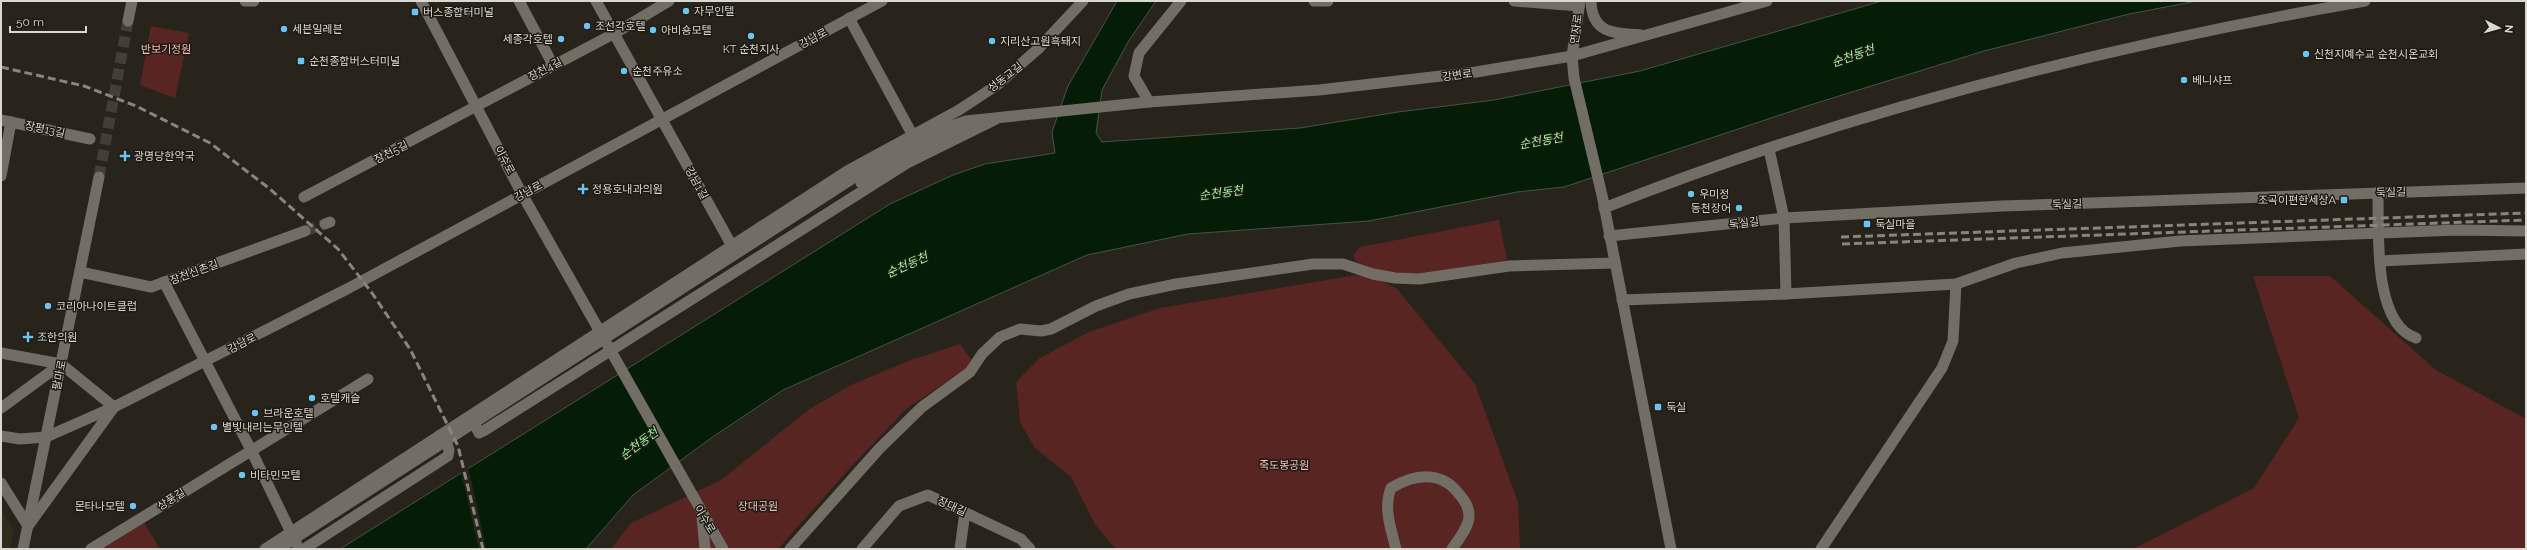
<svg xmlns="http://www.w3.org/2000/svg" width="2527" height="550" font-family="Raleway,'Noto Sans KR',sans-serif">
<rect width="100%" height="100%" fill="#28241c"/>
<path fill="#322b1e" d="M1 509 14 531 10 549H1Z"/>
<g fill="#582523">
<path d="M151 26 189 33 175 98 140 85Z"/>
<path d="M1499 220 1507 260 1422 275 1382 272 1355 261 1354 254 1360 247Z"/>
<path d="M1356 275 1376 278 1397 289 1475 384 1518 502 1520 549H1116L1096 526 1071 477 1035 448 1020 422 1016 382 1040 358 1089 332 1160 308Z"/>
<path d="M2253 276H2330L2436 370 2526 419V549H2133L2254 488 2299 418Z"/>
<path d="M960 344 974 363 906 409 849 469 778 549H611L631 523 721 480 808 410 851 385 908 361Z"/>
<path d="M143 521 160 549H95Z"/>
</g>
<path fill="#051c06" stroke="#455443" d="M1117 1H1156L1128 42 1102 90 1096 133 1102 142 1300 128 1398 112 1494 100 1640 71 1882 1H2197L2129 14 1984 51 1810 105 1564 187 1517 192 1369 221 1188 234 1087 255 783 390 714 436 633 495 586 549H340L890 204 953 175 985 164 1055 153 1052 132 1068 86Z"/>
<path fill="#28241c" d="M468 467 477 506 486 549H479L461 472Z"/>
<g fill="none" stroke-linecap="round" stroke-linejoin="round">
<path stroke="#433f37" stroke-width="11" stroke-dasharray="11 5.5" stroke-linecap="butt" d="M305 231 325 224"/>
<path stroke="#433f37" stroke-width="11" stroke-dasharray="11 5.5" stroke-linecap="butt" d="M99 177 128 21"/>
<g stroke="#736e65" stroke-width="11">
<path d="M245 1H254"/>
<path d="M519 1 553 65"/>
<path d="M596 1 732 246"/>
<path d="M1314 1H1328"/>
<path d="M1514 1 1579 6"/>
<path d="M849 18 912 134"/>
<path d="M1149 102 1134 76 1139 53 1181 1"/>
<path d="M1 120 90 139"/>
<path d="M1769 149 1784 218 1786 294"/>
<path d="M1 176 11 122"/>
<path d="M2378 192C2379 229 2372 324 2416 338"/>
<path d="M304 197 617 32 669 1"/>
<path d="M1604 208C1849 111 2106 46 2365 1"/>
<path d="M325 224 330 222"/>
<path d="M2380 261 2526 254"/>
<path d="M80 272 151 287 305 231"/>
<path d="M164 282 251 450 299 549"/>
<path d="M1622 300 1786 294 1956 284 2016 263 2062 253 2180 241 2457 230 2526 231"/>
<path d="M1 353 61 364 114 407 28 526 1 483"/>
<path d="M1 408 61 364"/>
<path d="M473 415 472 419 479 433 485 430 907 163 996 119"/>
<path d="M91 549 368 379"/>
<path d="M265 549 847 171 959 110 997 85 1039 48 1083 1"/>
<path d="M304 549 448 456 449 450 445 438 440 435"/>
<path d="M790 549 879 449 922 407 970 372 982 354 1000 337 1020 329 1041 331 1051 329 1096 306 1129 294 1176 284 1313 264H1343L1373 274 1395 278 1419 279 1509 266 1615 263"/>
<path d="M862 549 899 506 928 495 1021 539 1030 549"/>
<path d="M960 549 965 512"/>
<path d="M1396 549C1391 529 1383 508 1391 488 1414 474 1441 470 1459 494 1465 501 1469 507 1469 516 1469 527 1458 540 1452 549"/>
<path d="M1821 549 1942 368 1953 341 1956 284"/>
</g>
<path stroke="#736e65" stroke-width="11" d="M1609 236 1784 218 2002 206 2526 188"/>
<g stroke="#736e65" stroke-width="11">
<path d="M421 1 522 194 723 549"/>
<path d="M1580 1 1572 56 1574 78 1602 195 1671 549"/>
<path d="M1591 1C1592 34 1614 33 1641 35"/>
<path d="M128 21 132 1"/>
<path d="M861 183 906 155 966 129"/>
<path d="M1 436 20 439 46 437 114 407 347 289 882 1"/>
<path d="M702 517 705 549"/>
<path d="M23 549 99 177"/>
<path d="M278 549 889 155 945 128 966 121 1149 102 1319 90 1476 72 1572 56 1767 1"/>
</g>
<g stroke="#88857e" stroke-width="3" stroke-dasharray="8 4" stroke-linecap="butt">
<path d="M1 67 84 86 136 106 210 143 270 189 338 249 372 293 410 349 458 446 483 549"/>
<path d="M1841 237 2526 213"/>
<path d="M1842 244 2526 220"/>
</g>
</g>
<g fill="#6cc3f2" stroke="#1e1a13" stroke-width="1.5">
<circle cx="686" cy="11" r="4"/>
<rect x="411" y="8" width="8" height="8" rx="2"/>
<circle cx="587" cy="26" r="4"/>
<circle cx="284" cy="29" r="4"/>
<circle cx="653" cy="30" r="4"/>
<circle cx="751" cy="36" r="4"/>
<circle cx="561" cy="39" r="4"/>
<circle cx="992" cy="41" r="4"/>
<circle cx="2306" cy="54" r="4"/>
<rect x="297" y="57" width="8" height="8" rx="2"/>
<circle cx="624" cy="71" r="4"/>
<circle cx="2184" cy="80" r="4"/>
<path d="M123 150h4v4h4v4h-4v4h-4v-4h-4v-4h4z"/>
<path d="M581 183h4v4h4v4h-4v4h-4v-4h-4v-4h4z"/>
<circle cx="1691" cy="194" r="4"/>
<rect x="2340" y="196" width="8" height="8" rx="2"/>
<circle cx="1739" cy="208" r="4"/>
<rect x="1863" y="220" width="8" height="8" rx="2"/>
<circle cx="48" cy="306" r="4"/>
<path d="M26 331h4v4h4v4h-4v4h-4v-4h-4v-4h4z"/>
<circle cx="312" cy="398" r="4"/>
<rect x="1654" y="403" width="8" height="8" rx="2"/>
<circle cx="255" cy="413" r="4"/>
<circle cx="214" cy="427" r="4"/>
<circle cx="242" cy="475" r="4"/>
<circle cx="133" cy="506" r="4"/>
</g>
<g text-anchor="middle" stroke-width="3" stroke-linejoin="round" paint-order="stroke">
<g font-size="11" fill="#d9d7d2" stroke="#1e1a13" text-anchor="start">
<text x="694" y="15">자무인텔</text>
<text x="423" y="16">버스종합터미널</text>
<text x="595" y="30">조선각호텔</text>
<text x="292" y="33">세븐일레븐</text>
<text x="661" y="34">아비숑모텔</text>
<text x="553" y="43" text-anchor="end">세종각호텔</text>
<text x="1000" y="45">지리산고원흑돼지</text>
<text x="751" y="53" text-anchor="middle">KT 순천지사</text>
<text x="2314" y="58">신천지예수교 순천시온교회</text>
<text x="309" y="65">순천종합버스터미널</text>
<text x="632" y="75">순천주유소</text>
<text x="2192" y="84">베니샤프</text>
<text x="134" y="160">광명당한약국</text>
<text x="592" y="193">정용호내과의원</text>
<text x="1699" y="198">우미정</text>
<text x="2336" y="204" text-anchor="end">조곡이편한세상A</text>
<text x="1731" y="212" text-anchor="end">동천장어</text>
<text x="1875" y="228">둑실마을</text>
<text x="56" y="310">코리아나이트클럽</text>
<text x="37" y="341">조한의원</text>
<text x="320" y="402">호텔캐슬</text>
<text x="1666" y="411">둑실</text>
<text x="263" y="417">브라운호텔</text>
<text x="222" y="431">별빛내리는무인텔</text>
<text x="250" y="479">비타민모텔</text>
<text x="125" y="510" text-anchor="end">몬타나모텔</text>
</g>
<g font-size="11" fill="#d9d7d2" stroke="#1e1a13">
<text transform="translate(1576 29) rotate(-83)" y="4">연자로</text>
<text transform="translate(813 38) rotate(-28)" y="4">강남로</text>
<text transform="translate(545 69) rotate(-28)" y="4">장천4길</text>
<text transform="translate(1457 75) rotate(-7)" y="4">강변로</text>
<text transform="translate(1005 77) rotate(-38)" y="4">성동교길</text>
<text transform="translate(45 129) rotate(12)" y="4">장평13길</text>
<text transform="translate(391 152) rotate(-27)" y="4">장천5길</text>
<text transform="translate(505 160) rotate(62)" y="4">이수로</text>
<text transform="translate(697 183) rotate(61)" y="4">강남1길</text>
<text transform="translate(528 191) rotate(-28)" y="4">강남로</text>
<text transform="translate(2391 192) rotate(-2)" y="4">둑실길</text>
<text transform="translate(2067 204) rotate(-2)" y="4">둑실길</text>
<text transform="translate(1744 223) rotate(-7)" y="4">둑실길</text>
<text transform="translate(194 272) rotate(-20)" y="4">장천신촌길</text>
<text transform="translate(242 343) rotate(-27)" y="4">강남로</text>
<text transform="translate(59 375) rotate(-79)" y="4">팔마로</text>
<text transform="translate(171 499) rotate(-32)" y="4">상풍길</text>
<text transform="translate(952 506) rotate(25)" y="4">장대길</text>
<text transform="translate(705 519) rotate(59)" y="4">이수로</text>
</g>
<g font-size="11" fill="#f2bdb7" stroke="#1e1a13">
<text x="166" y="53">반보기정원</text>
<text x="1284" y="469">죽도봉공원</text>
<text x="758" y="510">장대공원</text>
</g>
<g font-size="12" font-style="italic" fill="#9afa9b" stroke="#1e1a13">
<text transform="translate(1853 56) rotate(-19)" y="4">순천동천</text>
<text transform="translate(1541 141) rotate(-10)" y="4">순천동천</text>
<text transform="translate(1221 193) rotate(-7)" y="4">순천동천</text>
<text transform="translate(907 265) rotate(-24)" y="4">순천동천</text>
<text transform="translate(639 444) rotate(-37)" y="4">순천동천</text>
</g>
</g>
<rect width="2527" height="550" fill="none" stroke="#d9d7d2" stroke-width="4"/>
<g transform="translate(2499 28) rotate(96)" stroke="#1e1a13" stroke-width="3" paint-order="stroke">
<path d="M0-3L7 15L0 10L-7 15Z" fill="#d9d7d2"/>
<text y="-6" font-size="11" font-weight="bold" text-anchor="middle" fill="#d9d7d2">N</text>
</g>
<path d="M10 26v6h76v-6" fill="none" stroke="#d9d7d2" stroke-width="2"/>
<text x="16" y="26" font-size="12" fill="#d9d7d2" stroke="#1e1a13" stroke-width="3" paint-order="stroke">50 m</text>
</svg>
